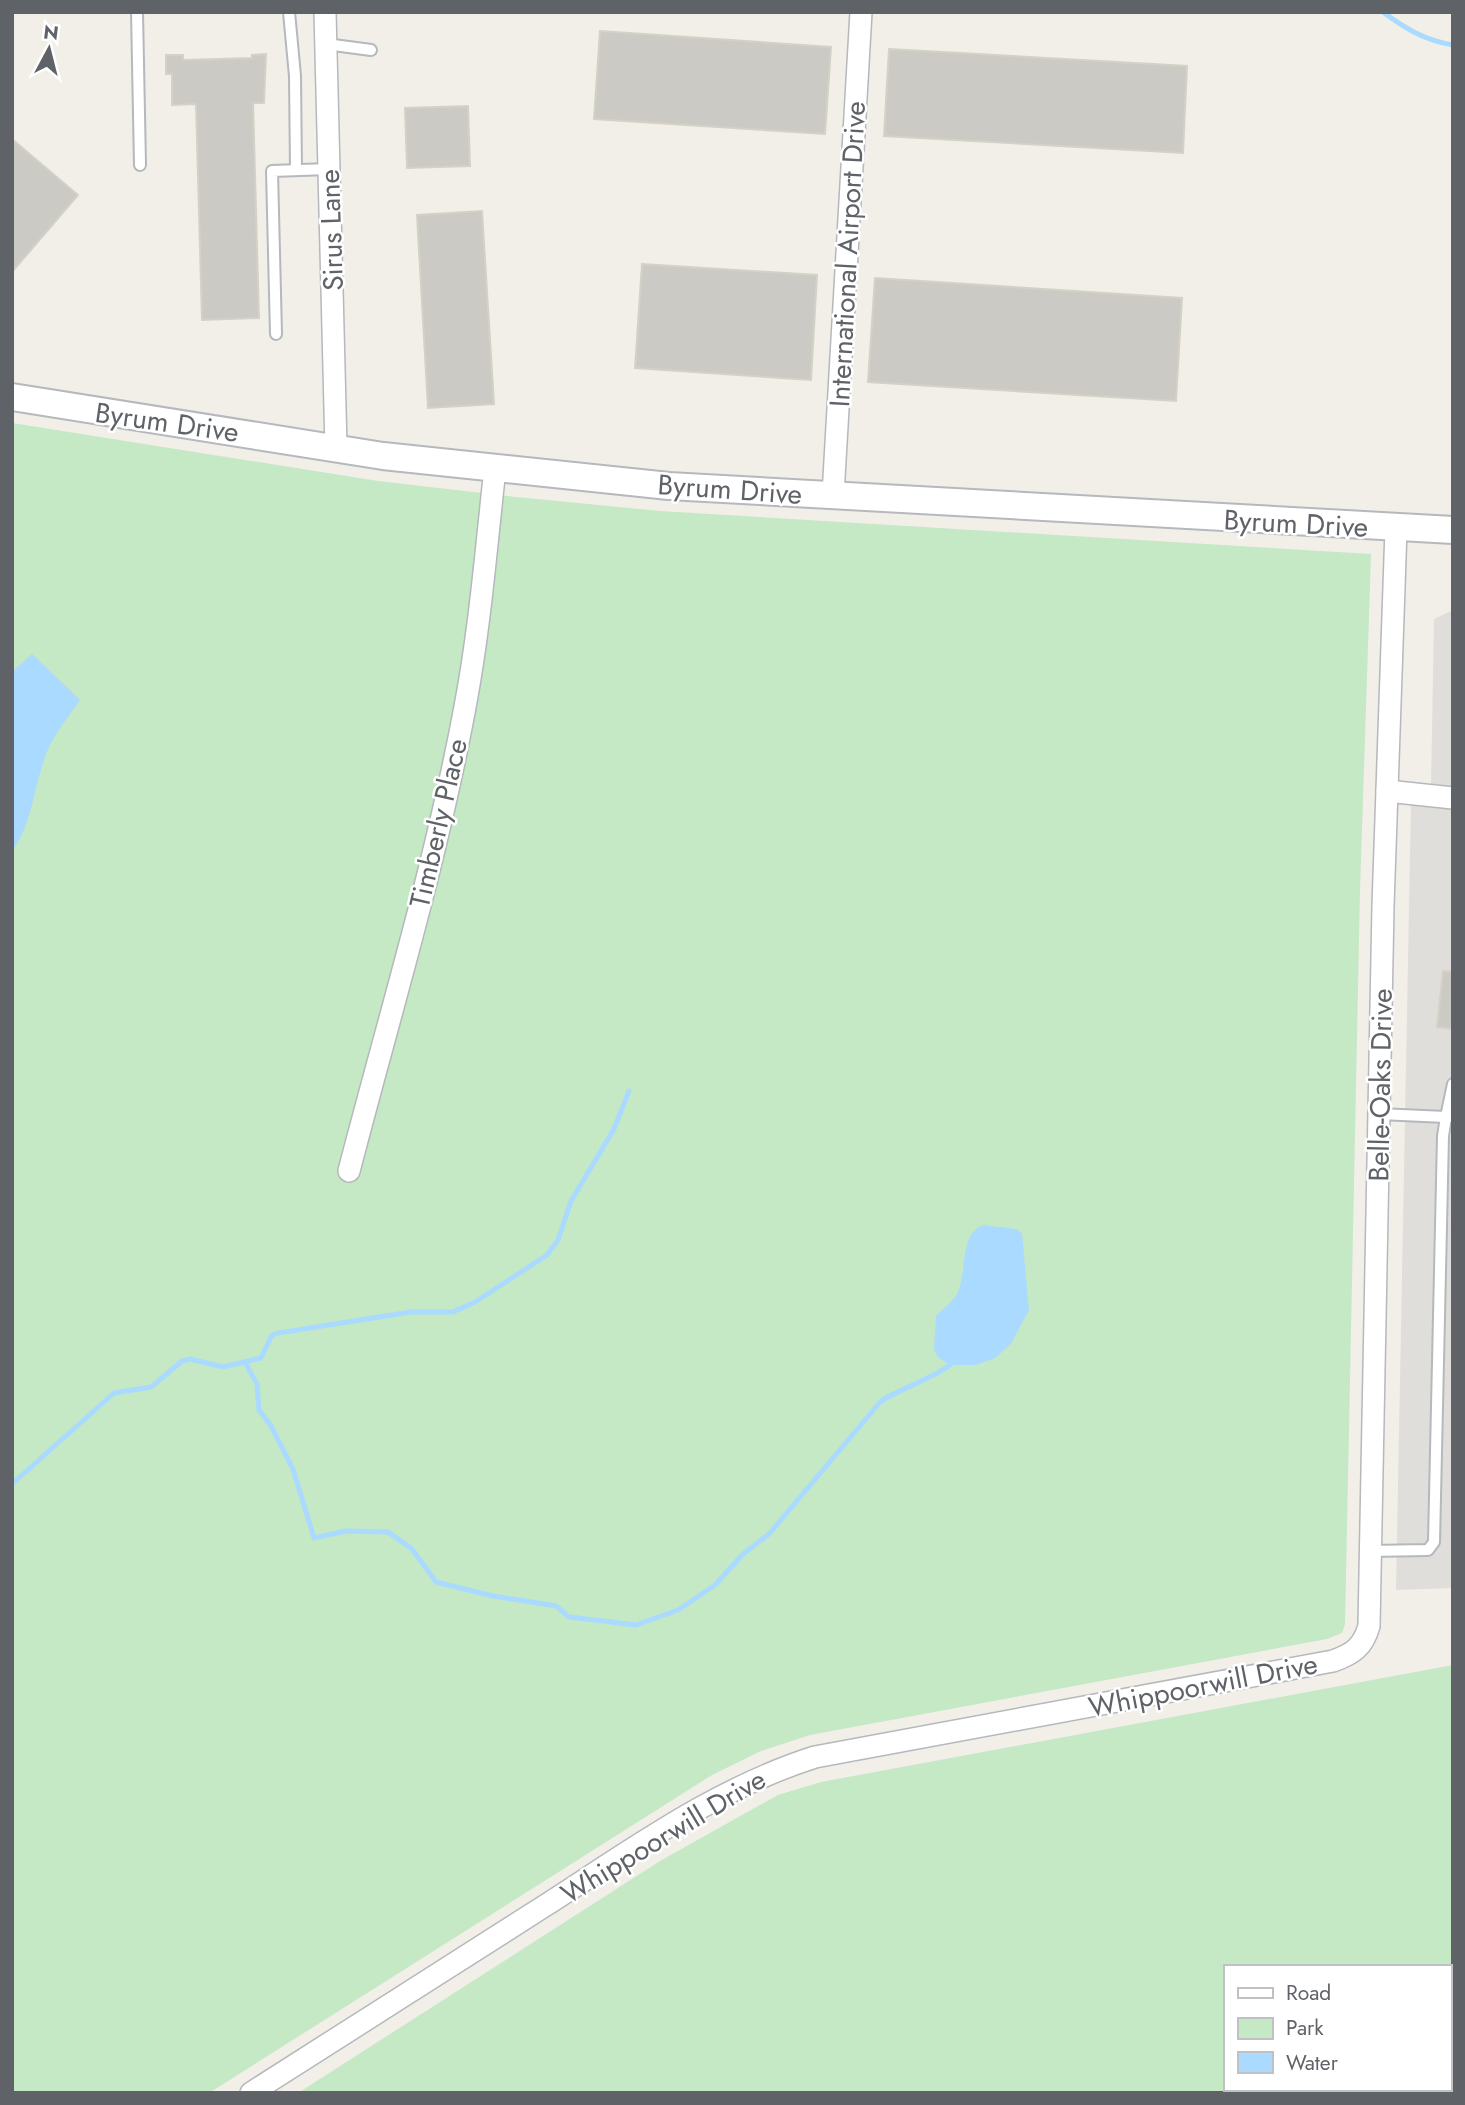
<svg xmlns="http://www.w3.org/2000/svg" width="1465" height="2105" font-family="Jost,sans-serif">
<rect width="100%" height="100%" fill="#f1efe8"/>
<path fill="#e0deda" d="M1453 610V1588L1396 1590 1411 804 1416 783 1431 785 1434 619Z"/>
<g fill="#c5e8c5" fill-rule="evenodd">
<path d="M12 423 378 481 516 497 660 511 1371 554 1360 890 1345 1624 1342 1633 1327 1639 810 1735 761 1751 712 1775 209 2093H12Z"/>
<path d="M1453 1665V2093H298L660 1861 778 1795 821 1782ZM1225 1967H1449V2089H1225Z"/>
</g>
<g fill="#aadaff">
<path d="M32 654 80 700C67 719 51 737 44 760 33 791 32 824 12 851V672Z"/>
<path d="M983 1225 1016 1229 1022 1233 1029 1310 1011 1344 995 1358 976 1365H950L939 1358 934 1350 936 1316C942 1310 951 1303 956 1296 968 1277 958 1234 983 1225Z"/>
</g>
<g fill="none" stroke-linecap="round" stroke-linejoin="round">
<g stroke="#aadaff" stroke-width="5">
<path d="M1383 12C1406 29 1424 40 1453 45"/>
<path d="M246 1364 257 1384 259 1410 271 1426 293 1469 314 1538 346 1531 388 1532 412 1549 436 1582 493 1596 556 1606 569 1617 636 1625 678 1610 715 1585 743 1554 769 1534 881 1401C904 1387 929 1380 950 1365"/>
<path d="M12 1484 114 1393 151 1387 182 1361 190 1359 223 1367 261 1358 272 1335 278 1333 411 1312H453L475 1302 547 1255 558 1240 571 1201 614 1129 629 1091"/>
</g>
</g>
<g fill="#cccac5" stroke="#d6d1c6" stroke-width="2">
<path d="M600 31 831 47 825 134 594 119Z"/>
<path d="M889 49 1187 66 1183 153 884 136Z"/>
<path d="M266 54 264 103H253L259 318 202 320 196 104 172 105V74H166V55H183V60L252 58V55Z"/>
<path d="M468 106 470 166 407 168 405 108Z"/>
<path d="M12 139 78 195 12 272Z"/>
<path d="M482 211 494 404 428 408 417 215Z"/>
<path d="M642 264 817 275 811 380 635 368Z"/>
<path d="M875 278 1182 298 1176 401 868 382Z"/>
<path d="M1443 971 1453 972V1029L1437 1027Z"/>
</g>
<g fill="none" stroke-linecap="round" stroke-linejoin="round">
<g stroke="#b5b8bc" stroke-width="14">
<g id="service">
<path d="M137 12 140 165"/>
<path d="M289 12 295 76 296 170"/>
<path d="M326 44 371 50"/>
<path d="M276 334 272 171 329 169"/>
<path d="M1379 1114 1446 1117 1453 1084"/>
<path d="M1369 1551 1428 1550 1434 1542 1443 1136 1446 1117H1453"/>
</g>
</g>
<g stroke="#b5b8bc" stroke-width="24">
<g id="minor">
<path d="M325 12 336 448"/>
<path d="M833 495 861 12"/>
<path d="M1387 791 1453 798"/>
<path d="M349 1171C389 1017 436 863 465 707 480 628 486 549 495 469"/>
<path d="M251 2093C349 2030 448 1968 546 1905 633 1849 717 1788 815 1757L1333 1661C1353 1654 1363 1647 1369 1626L1383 906 1396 529"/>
</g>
</g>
<g stroke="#b5b8bc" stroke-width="30">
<path id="tertiary" d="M12 397 383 456 669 486 1453 530"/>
</g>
<use href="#service" stroke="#fff" stroke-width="10"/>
<use href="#minor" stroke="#fff" stroke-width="21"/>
<use href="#tertiary" stroke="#fff" stroke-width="26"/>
</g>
<g text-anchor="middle" stroke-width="5" stroke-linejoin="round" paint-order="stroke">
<g font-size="28" fill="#5f6368" stroke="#fff">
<text transform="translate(331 230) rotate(-92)" y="10">Sirus Lane</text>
<text transform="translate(847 254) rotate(-87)" y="10">International Airport Drive</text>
<text transform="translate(167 422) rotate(8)" y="10">Byrum Drive</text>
<text transform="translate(730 489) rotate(4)" y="10">Byrum Drive</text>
<text transform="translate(1296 523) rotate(3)" y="10">Byrum Drive</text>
<text transform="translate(438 823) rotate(-77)" y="10">Timberly Place</text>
<text transform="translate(1380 1085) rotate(-89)" y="10">Belle-Oaks Drive</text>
<text transform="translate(1203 1685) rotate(-11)" y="10">Whippoorwill Drive</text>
<text transform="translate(663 1836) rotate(-31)" y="10">Whippoorwill Drive</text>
</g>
</g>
<rect width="1465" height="2105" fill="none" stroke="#5f6368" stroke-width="28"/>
<rect x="1224" y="1965" width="228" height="126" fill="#ffffff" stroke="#bfc1c3" stroke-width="2"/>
<rect x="1238" y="1988" width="35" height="10" fill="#ffffff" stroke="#bfc1c3" stroke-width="2"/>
<text x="1286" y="2000" font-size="21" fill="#5f6368">Road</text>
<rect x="1238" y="2018" width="35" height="21" fill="#c5e8c5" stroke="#bfc1c3" stroke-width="2"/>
<text x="1286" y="2035" font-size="21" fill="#5f6368">Park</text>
<rect x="1238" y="2052" width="35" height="21" fill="#aadaff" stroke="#bfc1c3" stroke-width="2"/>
<text x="1286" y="2070" font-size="21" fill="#5f6368">Water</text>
<g transform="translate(49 49) rotate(7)" stroke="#ffffff" stroke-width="5" paint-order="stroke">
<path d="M0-5L12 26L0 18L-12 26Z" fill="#5f6368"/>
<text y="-10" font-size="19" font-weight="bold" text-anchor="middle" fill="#5f6368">N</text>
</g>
</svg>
